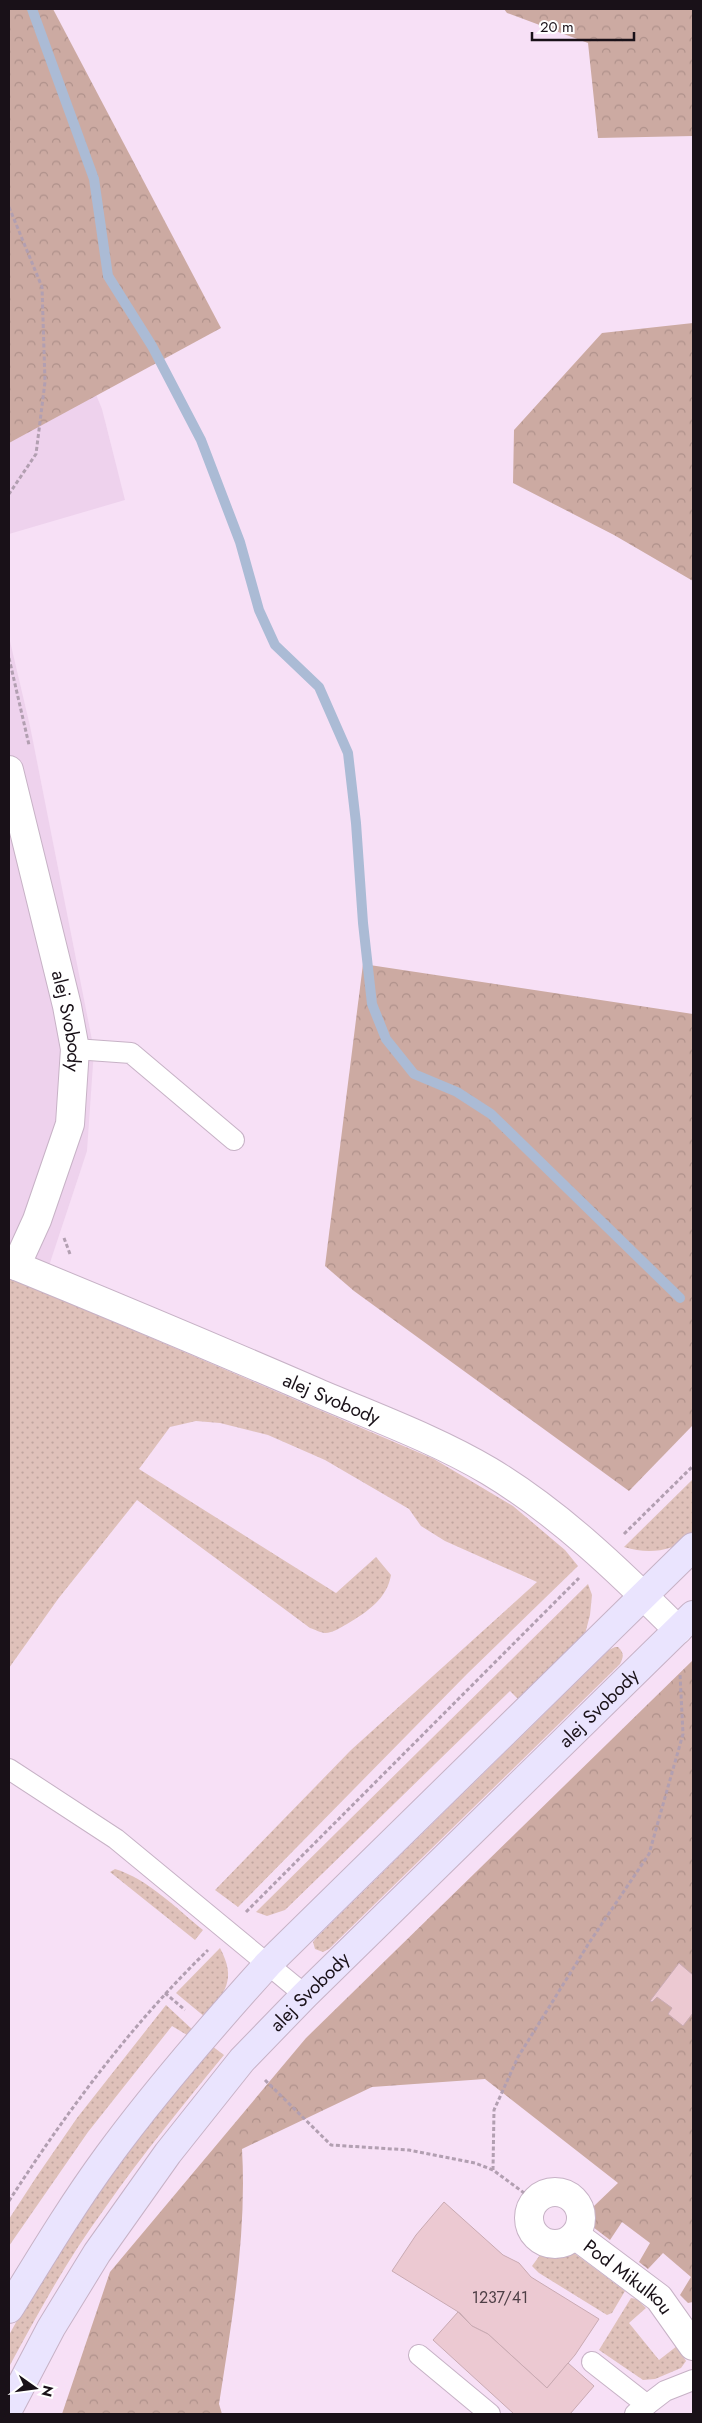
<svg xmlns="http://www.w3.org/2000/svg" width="702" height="2423" font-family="Jost,sans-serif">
<defs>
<pattern id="grass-dots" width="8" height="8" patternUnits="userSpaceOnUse" patternTransform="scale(1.25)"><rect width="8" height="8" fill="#dfc1ba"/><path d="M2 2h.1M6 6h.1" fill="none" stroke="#bfa59f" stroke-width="1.8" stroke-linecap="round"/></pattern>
<pattern id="forest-crowns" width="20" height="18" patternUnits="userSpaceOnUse" patternTransform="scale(1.25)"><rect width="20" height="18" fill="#ccaaa2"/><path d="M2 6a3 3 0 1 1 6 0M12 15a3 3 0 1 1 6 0" fill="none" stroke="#af918b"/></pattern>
</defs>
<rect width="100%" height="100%" fill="#f7e0f6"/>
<g fill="#eed2ed">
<path d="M9 185 102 409 125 500 9 534Z"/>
<path d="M9 637 30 726 94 1050 87 1151 41 1290 9 1279Z"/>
</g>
<g fill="url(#grass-dots)">
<path d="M9 1277 434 1459 513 1506 565 1550 578 1566 467 1674 238 1907 215 1890 351 1750 537 1582 445 1541 421 1526 409 1509 325 1460 268 1435 220 1423 196 1421 170 1427 139 1469 336 1593 376 1557 391 1575C387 1599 367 1612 347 1624 341 1627 333 1633 325 1633 321 1633 314 1629 310 1628L137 1500 58 1599 9 1668Z"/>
<path d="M693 1479V1537C670 1551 650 1555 624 1547Z"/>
<path d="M588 1584 592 1595 590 1615 585 1634 524 1705 510 1691 285 1910 267 1916 256 1912Z"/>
<path d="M615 1647H618C624 1653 624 1656 620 1664L329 1949 323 1952 315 1949 313 1942 316 1938 609 1650Z"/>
<path d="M115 1869C148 1879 177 1909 203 1930L195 1940 110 1872Z"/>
<path d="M220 1948C237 1980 225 1992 205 2017L176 1993Z"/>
<path d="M166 2005 194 2031 187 2035 172 2026 88 2132 9 2246V2219L37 2176 77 2118Z"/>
<path d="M212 2046 224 2055C183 2105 142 2155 105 2208 68 2258 38 2313 9 2367V2335L38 2283 91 2200 152 2119Z"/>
<path d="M574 2253 625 2291 612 2313 607 2315 539 2273 532 2266 540 2255 557 2257Z"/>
<path d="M631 2298 637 2299 646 2308 629 2323 659 2360 677 2346 686 2361 681 2368 655 2379 643 2380 599 2350Z"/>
</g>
<g fill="url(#forest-crowns)">
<path d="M9 9H53L221 328 9 443Z"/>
<path d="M504 9H693V136L598 138 588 43 507 13Z"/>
<path d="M693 323V581L614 535 513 483 514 430 602 333Z"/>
<path d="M363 964 693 1014V1425L629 1491 354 1291 325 1266Z"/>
<path d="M693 1660V2302L688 2303 680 2295 691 2277 663 2253 648 2269 639 2262 650 2243 622 2222 610 2240 593 2227 594 2206 618 2183 485 2079 372 2087 242 2149C247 2234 232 2320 219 2404L222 2414H62L110 2272 306 2038Z"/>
</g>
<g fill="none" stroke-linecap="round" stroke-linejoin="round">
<path stroke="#abbbd5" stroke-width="10" d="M32 9 94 179 108 276 152 346 201 440 240 542 259 610 275 645 319 687 348 753 356 823 363 923 372 1004 386 1039 414 1074 457 1092 491 1114 680 1298"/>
</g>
<g fill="#ecc9d2" stroke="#c9aab2">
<path d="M679 1963 693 1975V2013L683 2026 668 2014 672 2008 657 1997 652 2002 650 2001Z"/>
<path d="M444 2202 503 2255 519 2263 531 2277 599 2319 575 2355 547 2388 488 2334 472 2326 460 2313 392 2271 416 2235Z"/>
<path d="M458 2312 472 2326 488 2334 547 2388 568 2363 594 2386 570 2414H514L433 2340Z"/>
</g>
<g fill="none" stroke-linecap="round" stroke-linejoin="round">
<g stroke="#c7b2c6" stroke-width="22">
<g id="lane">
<path d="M75 1049 131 1053 234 1140"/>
<path d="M9 1769 116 1839 305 1995"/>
<path d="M419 2355 490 2414"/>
<path d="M592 2362 647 2405"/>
<path d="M635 2414 665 2391 693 2380"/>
</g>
</g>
<g stroke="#c7b2c6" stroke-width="30">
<g id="street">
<path id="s1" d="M9 770 67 1006 75 1049 70 1124 37 1220 16 1266"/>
<path id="s2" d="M9 1263C112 1305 214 1348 316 1392 374 1417 435 1439 489 1471 559 1513 620 1572 678 1630"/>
<circle cx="555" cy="2218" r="26"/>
<path id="s3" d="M575 2235 659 2298 693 2346"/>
</g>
</g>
<g stroke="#c7b2c6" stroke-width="30">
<g id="secondary">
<path d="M9 2309C41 2257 72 2205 108 2156 157 2089 212 2026 268 1964L693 1547"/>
<path id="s4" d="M9 2408 51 2328 97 2253 168 2153 242 2060 305 1995 693 1615"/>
</g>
</g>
<g stroke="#b29fb1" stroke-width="3" stroke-dasharray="4 2.5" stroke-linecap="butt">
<path d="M9 207 42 287 45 382 36 454 9 494"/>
<path d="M9 658 29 745"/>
<path d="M64 1238 70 1254"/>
<path d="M624 1534 693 1466"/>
<path d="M246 1912 579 1578"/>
<path d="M165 1993 185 2010"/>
<path d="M265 2080 331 2145 409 2150 475 2163 493 2170 535 2201"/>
<path d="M493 2170 494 2110 518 2057 589 1943 649 1854 683 1734 680 1674"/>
<path d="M9 2201C67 2111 131 2025 208 1950"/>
</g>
<use href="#lane" stroke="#fff" stroke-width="20"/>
<use href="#street" stroke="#fff" stroke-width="28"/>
<use href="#secondary" stroke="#eae4fe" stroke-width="28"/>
</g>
<g text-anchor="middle" stroke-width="5" stroke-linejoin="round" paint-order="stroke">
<g font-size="16" fill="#4e3f46">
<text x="500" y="2303">1237/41</text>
</g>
<g font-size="19" fill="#191118" stroke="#fff">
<text dy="7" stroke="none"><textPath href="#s1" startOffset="258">alej Svobody</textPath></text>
<text dy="7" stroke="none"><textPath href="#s2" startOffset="350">alej Svobody</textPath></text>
<text dy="7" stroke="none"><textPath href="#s4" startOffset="921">alej Svobody</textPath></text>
<text dy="7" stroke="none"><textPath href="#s4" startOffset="516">alej Svobody</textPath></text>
<text dy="7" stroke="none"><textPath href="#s3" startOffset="68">Pod Mikulkou</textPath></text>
</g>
</g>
<rect width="702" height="2423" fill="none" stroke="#191118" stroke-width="20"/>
<g transform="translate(35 2388) rotate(104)" stroke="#ffffff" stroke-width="4" paint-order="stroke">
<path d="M0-4L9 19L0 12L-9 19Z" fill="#191118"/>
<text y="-8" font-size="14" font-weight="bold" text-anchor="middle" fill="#191118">N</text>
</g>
<path d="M532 32v8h102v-8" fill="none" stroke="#191118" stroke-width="2.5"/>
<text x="540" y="32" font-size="15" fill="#191118" stroke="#ffffff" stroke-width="4" paint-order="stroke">20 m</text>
</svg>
